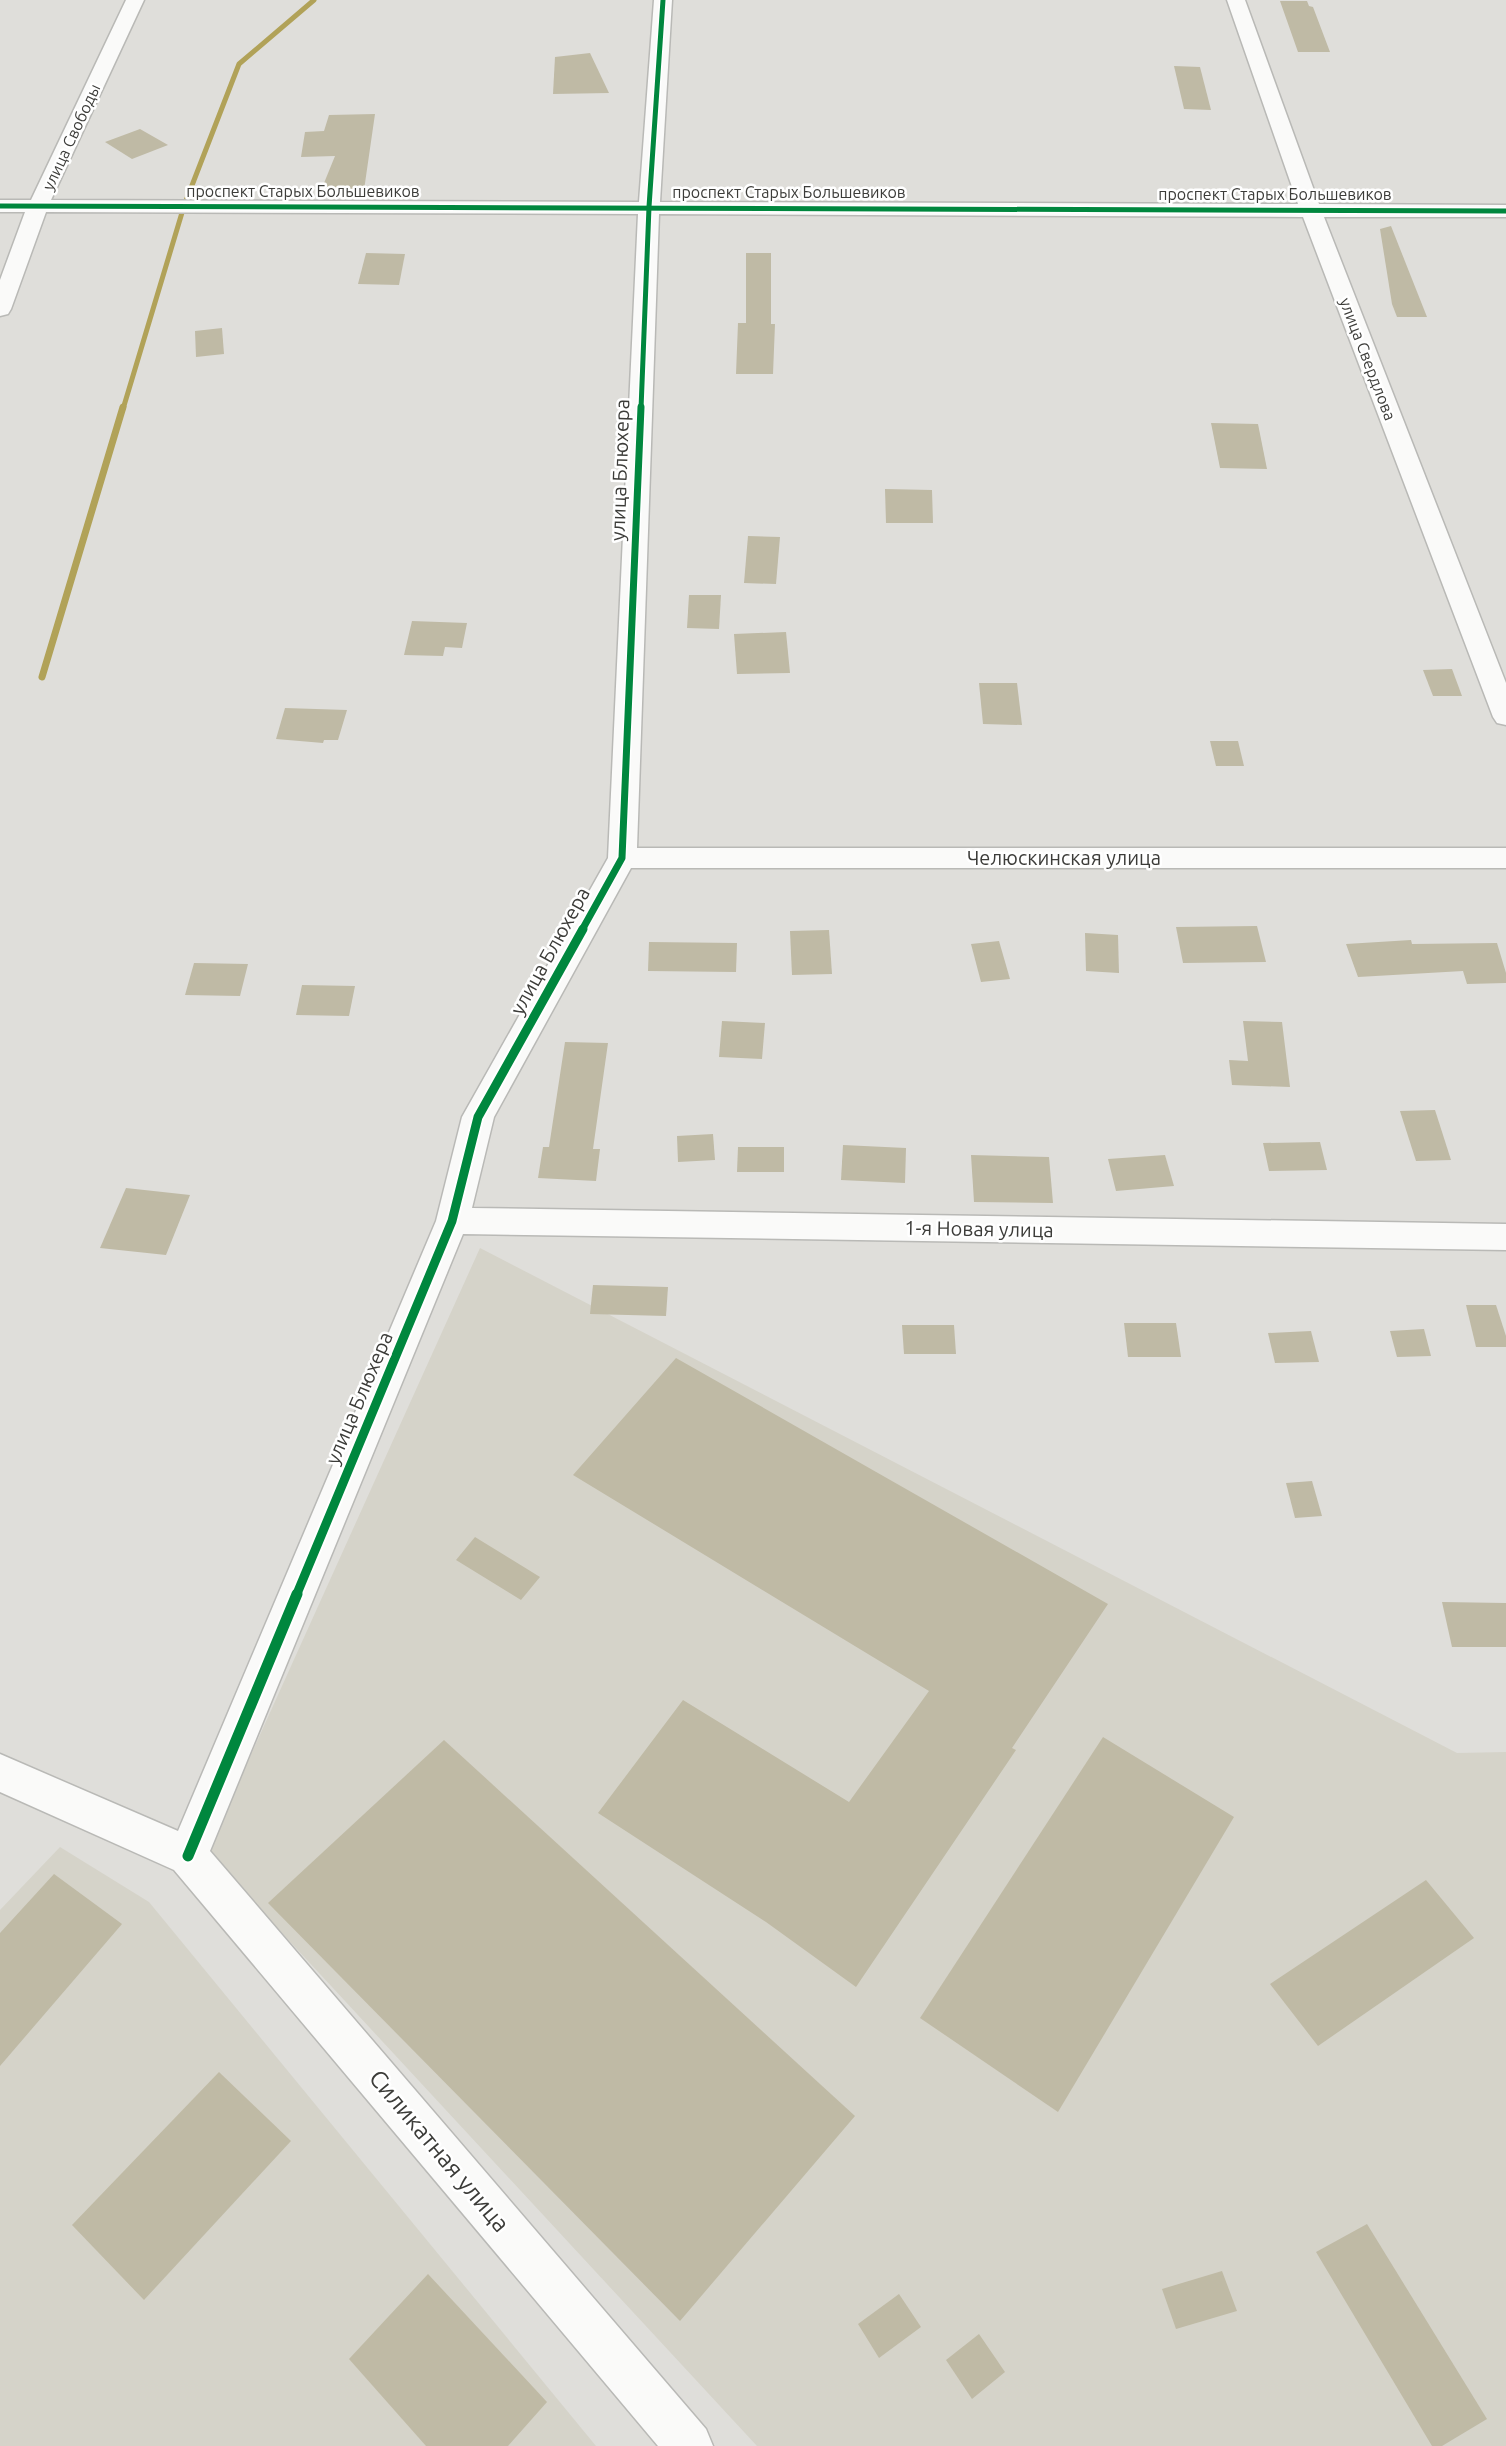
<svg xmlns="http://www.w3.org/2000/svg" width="1506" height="2446" font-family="Ubuntu,sans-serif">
<rect width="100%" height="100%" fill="#dfdeda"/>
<g fill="#d5d3c9">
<path d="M480 1248 1457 1753 1506 1752V2446H757L207 1852Z"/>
<path d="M60 1847 149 1902 596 2446H0V1910Z"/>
</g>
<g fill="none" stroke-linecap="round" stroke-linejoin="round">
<path stroke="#b1a258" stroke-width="5" d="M123 409 184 206 239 64 314 0"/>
<path stroke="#b1a258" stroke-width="7" d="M42 677 123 407"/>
</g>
<g fill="#bfbaa5">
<path d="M1280 1H1307L1309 6 1313 7 1330 52H1298Z"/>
<path d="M590 53 609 93 553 94 555 57Z"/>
<path d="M1174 66 1200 67 1211 110 1184 109Z"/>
<path d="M375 114 364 190 322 188 335 156 301 157 305 132 324 131 329 115Z"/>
<path d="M140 129 168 145 132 159 105 142Z"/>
<path d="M1391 226 1427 317H1397L1392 304 1380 229Z"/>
<path d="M366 253 405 254 399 285 358 284Z"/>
<path d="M746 253H771V324H775L773 374H736L738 323H746Z"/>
<path d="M222 328 224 354 196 357 195 331Z"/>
<path d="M1211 423 1258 424 1267 469 1220 468Z"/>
<path d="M885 489 932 490 933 523H886Z"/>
<path d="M748 536 780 537 776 584 744 583Z"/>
<path d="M689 595H721L719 629 687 628Z"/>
<path d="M412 621 467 623 462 648 445 647 443 656 404 655Z"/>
<path d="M786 632 790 673 737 674 734 634Z"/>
<path d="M1452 669 1462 696H1433L1423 670Z"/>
<path d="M979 683H1017L1022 725 983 724Z"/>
<path d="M285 708 347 710 338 740H324L323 743 276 739Z"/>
<path d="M1210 741H1238L1244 766H1216Z"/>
<path d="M1257 926 1266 962 1183 963 1176 927Z"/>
<path d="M829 930 832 974 792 975 790 931Z"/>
<path d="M1085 933 1118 935 1119 973 1086 971Z"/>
<path d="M1411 940 1412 944 1497 943 1506 973V983L1467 984 1463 971 1358 977 1346 944Z"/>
<path d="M999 941 1010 979 981 982 971 944Z"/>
<path d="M649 942 737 943 736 972 648 971Z"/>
<path d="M194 963 248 964 240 996 185 995Z"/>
<path d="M302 985 355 986 349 1016 296 1015Z"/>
<path d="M722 1021 765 1023 762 1059 719 1057Z"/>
<path d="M1243 1021 1282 1022 1290 1087 1232 1085 1229 1060 1248 1061Z"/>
<path d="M565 1042 608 1043 593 1149H600L596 1181 538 1178 543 1147H549Z"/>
<path d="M1435 1110 1451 1160 1416 1161 1400 1111Z"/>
<path d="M713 1134 715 1160 678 1162 677 1136Z"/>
<path d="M1320 1142 1327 1170 1269 1171 1263 1143Z"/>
<path d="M843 1145 906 1148 905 1183 841 1180Z"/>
<path d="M738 1147H784V1172H737Z"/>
<path d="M971 1155 1049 1157 1053 1203 974 1202Z"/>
<path d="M1165 1155 1174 1186 1116 1191 1108 1159Z"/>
<path d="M126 1188 190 1195 166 1255 100 1248Z"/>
<path d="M593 1285 668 1287 666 1316 590 1314Z"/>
<path d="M1466 1305H1496L1506 1336V1347H1476Z"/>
<path d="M1124 1323H1176L1181 1357H1128Z"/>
<path d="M902 1325H954L956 1354H904Z"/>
<path d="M1424 1329 1431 1356 1397 1357 1390 1331Z"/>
<path d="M1311 1331 1319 1362 1275 1363 1268 1333Z"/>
<path d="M676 1358 1108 1604 1012 1748 1016 1750 856 1987 766 1922 598 1813 683 1700 849 1802 929 1691 573 1475Z"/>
<path d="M1312 1481 1322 1516 1295 1518 1286 1483Z"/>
<path d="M475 1537 540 1577 521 1600 456 1560Z"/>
<path d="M1442 1602 1506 1603V1647H1452Z"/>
<path d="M1103 1737 1234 1817 1058 2112 920 2018Z"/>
<path d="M444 1740 855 2116 680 2321 268 1903Z"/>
<path d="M54 1874 122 1924 0 2066V1933Z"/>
<path d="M1426 1880 1474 1938 1318 2046 1270 1984Z"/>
<path d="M219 2072 291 2141 144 2300 72 2225Z"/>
<path d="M1367 2224 1487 2419 1442 2446H1432L1316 2252Z"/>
<path d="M1222 2271 1237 2311 1176 2329 1162 2289Z"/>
<path d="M428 2274 547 2402 508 2446H426L349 2359Z"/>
<path d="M899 2294 921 2327 879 2358 858 2324Z"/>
<path d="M979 2334 1005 2372 972 2399 946 2360Z"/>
</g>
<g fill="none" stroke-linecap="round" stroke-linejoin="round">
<g stroke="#b9b9b6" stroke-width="3">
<path id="minor" d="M126 0H144L51 200 639 202 654 0H672L660 202 1298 204 1227 0H1245L1319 204 1506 205V217H1324L1506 683V725L1497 723 1493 717 1303 217 659 214 637 848H1506V868H631L494 1117 472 1208 1506 1224V1250L463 1234 210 1851 706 2429 713 2446H658L174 1870 0 1792V1754L178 1831 436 1221 462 1117 608 858 638 214 46 212 11 309 8 314 0 316V280L25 212H0V200H31Z"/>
</g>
<use href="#minor" fill="#fafaf9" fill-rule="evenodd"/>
<g stroke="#fff" stroke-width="8">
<g id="cycleway-far3">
<path d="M0 206 1506 211"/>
<path d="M641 409 649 207 663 0"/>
</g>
</g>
<g stroke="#fff" stroke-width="10">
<path id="cycleway-far2" d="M582 930 622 858 641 407"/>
</g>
<g stroke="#fff" stroke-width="13">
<path id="cycleway-far1" d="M296 1596 452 1221 478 1117 583 929"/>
</g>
<g stroke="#fff" stroke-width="15">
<path id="cycleway" d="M188 1856 297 1594"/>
</g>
<use href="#cycleway-far3" stroke="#00873e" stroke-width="5"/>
<use href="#cycleway-far2" stroke="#00873e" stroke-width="7"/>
<use href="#cycleway-far1" stroke="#00873e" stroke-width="9"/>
<use href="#cycleway" stroke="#00873e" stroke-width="11"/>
</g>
<g text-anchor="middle" stroke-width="5" stroke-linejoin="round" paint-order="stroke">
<g font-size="16" fill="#3c3c39" stroke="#fff">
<text transform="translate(71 137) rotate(-65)" y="6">улица Свободы</text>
<text x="303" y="197">проспект Старых Большевиков</text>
<text x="789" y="198">проспект Старых Большевиков</text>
<text x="1275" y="200">проспект Старых Большевиков</text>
<text transform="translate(1368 359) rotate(69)" y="6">улица Свердлова</text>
</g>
<g font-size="20" fill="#3c3c39" stroke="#fff">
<text transform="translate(620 470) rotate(-88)" y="7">улица Блюхера</text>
<text x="1064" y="865">Челюскинская улица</text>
<text transform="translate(550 951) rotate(-61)" y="7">улица Блюхера</text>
<text transform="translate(979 1229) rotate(1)" y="7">1-я Новая улица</text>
<text transform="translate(359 1398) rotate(-67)" y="7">улица Блюхера</text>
</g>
<g font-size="24" fill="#3c3c39" stroke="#fff">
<text transform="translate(439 2151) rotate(50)" y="8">Силикатная улица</text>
</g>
</g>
</svg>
